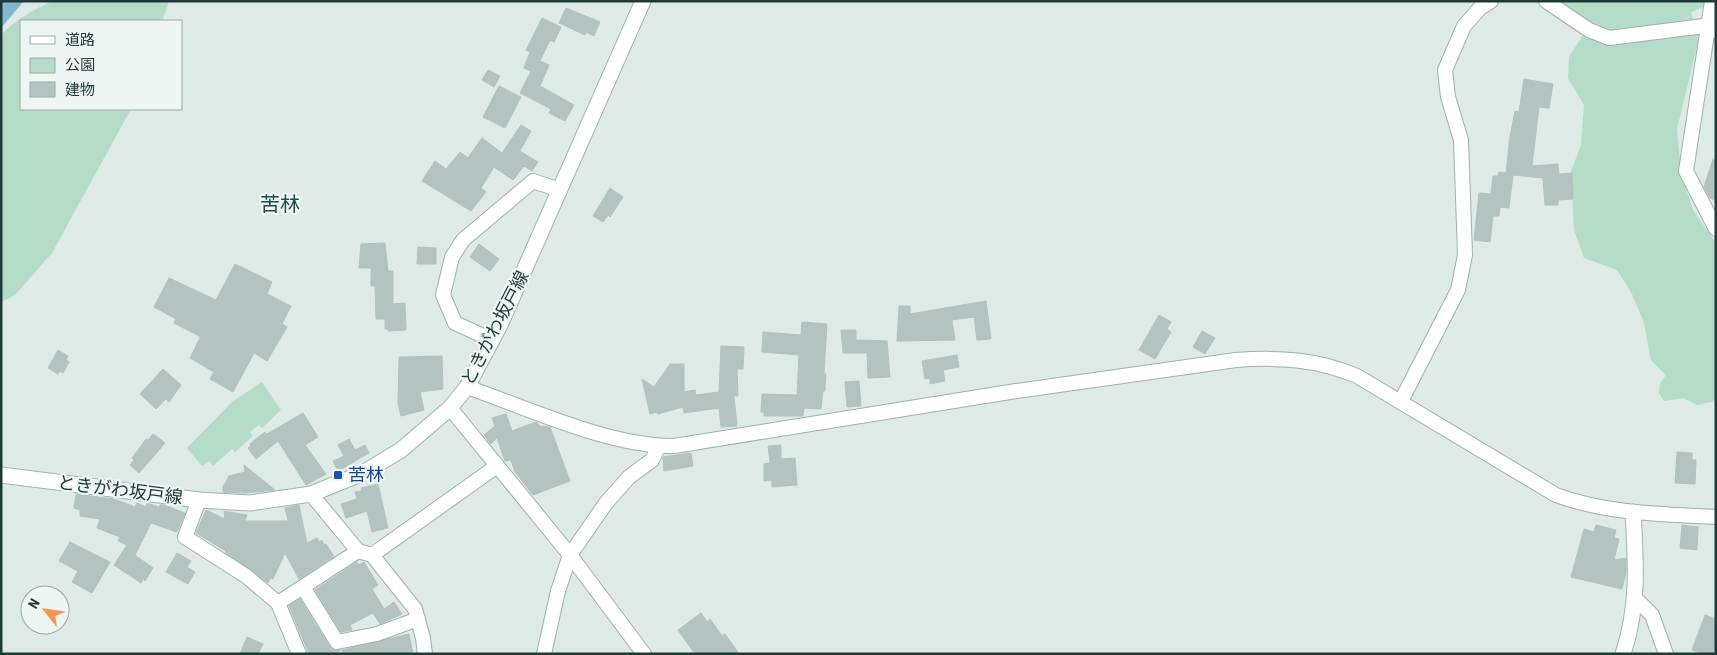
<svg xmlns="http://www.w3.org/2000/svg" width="1717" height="655" font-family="'Roboto Condensed','Noto Sans JP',sans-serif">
<rect width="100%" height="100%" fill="#ddeae6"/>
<g fill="#b5dcc6">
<path d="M53 1H169L162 21H21V109H131L52 253 15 295 1 302V35C16 19 33 10 53 1Z"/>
<path d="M1559 1H1706V6L1691 12 1699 38 1677 129 1681 173 1693 210 1716 243V401L1697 405 1683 398 1664 401 1659 393 1660 384 1666 375 1651 360 1644 323 1632 294 1617 270 1584 258 1574 230 1571 171 1581 145 1584 105 1568 78 1569 57 1583 35 1568 26 1561 3Z"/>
<path d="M262 382 281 410 262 428 259 425 250 432 253 436 235 452 232 449 213 466 209 461 202 466 187 448 232 402Z"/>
</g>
<path fill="#83b7d1" d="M1 1H24L1 28Z"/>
<g fill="#b3c4c0" stroke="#b0c3be">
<path d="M566 8 600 22 594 36 586 32 585 35 559 23Z"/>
<path d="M542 18 561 27 554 42 550 40 540 61 549 65 540 86 574 105 565 121 549 113 551 109 520 93 531 71 524 68 530 52 526 50Z"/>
<path d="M488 70 500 76 494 87 482 80Z"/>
<path d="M1524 79 1553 84 1549 108 1539 107 1532 166 1558 164 1559 174 1572 173 1573 199 1558 200V205H1545L1543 178 1513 175 1509 208 1500 207 1499 216H1493L1490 242 1474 240 1479 193 1491 194 1493 176H1498L1499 172 1506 173 1510 136 1515 111 1519 112Z"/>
<path d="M499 86 521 97 505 128 483 117Z"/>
<path d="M521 125 531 131 520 151 538 162 532 171 524 166 513 180 494 167 481 188 486 192 471 211 422 181 435 161 446 169 460 152 468 158 482 138 502 153Z"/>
<path d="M1713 159 1716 160V200L1710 198 1704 187Z"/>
<path d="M610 188 623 197 610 217 608 215 603 222 593 216Z"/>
<path d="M385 243 388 271H393V304L405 303 406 330 388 331V329H385V319H376L375 286H371V268H359L361 244Z"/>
<path d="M479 244 499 259 490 271 470 257Z"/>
<path d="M418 247 436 248V264H417Z"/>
<path d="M235 264 272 282 267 294 291 306 282 324 287 327 267 361 254 353 233 392 210 379 214 372 190 358 200 338 199 336 174 323 176 319 154 307 169 278 216 300Z"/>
<path d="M986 301 991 339 977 340 974 317 952 320 955 340 897 341 899 306H910V314Z"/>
<path d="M1159 315 1171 322 1167 329 1171 332 1155 359 1139 350Z"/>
<path d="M802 322 827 324 824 374H826L825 391H823L821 409 804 408 803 416H764V412H761L762 394 797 395 799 355 762 352 763 332 801 335Z"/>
<path d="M841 330H856V340L887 341 890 377 868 378 867 353H843Z"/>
<path d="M1202 331 1215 338 1205 354 1193 347Z"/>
<path d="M721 346 744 347 743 369H737L738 396H734L737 426 721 427 719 408 684 413 683 407 658 414 657 412 650 414 642 379 654 387 670 364H684V392L695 390 696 395 719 392Z"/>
<path d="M58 350 68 356 66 360 69 362 63 373 60 371 58 374 48 368Z"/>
<path d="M957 355 959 367 943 370 945 381 930 384V378L925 379 922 361Z"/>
<path d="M442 356 443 389 420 392 424 410 401 416 398 403 399 357Z"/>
<path d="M163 369 181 385 169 402 166 399 156 409 140 394Z"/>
<path d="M859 381 861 406 847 407 845 382Z"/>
<path d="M303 413 318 437 305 445 326 474 306 485 278 441 256 459 248 448 251 446 250 444 265 432 267 434Z"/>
<path d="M506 414 512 431 536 422 540 426 550 427 570 481 533 495 515 472 511 460 505 461 497 438 491 444 484 435 495 426 492 418Z"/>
<path d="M153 434 165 443 139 473 130 465 134 460 132 458 146 439 148 440Z"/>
<path d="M349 439 355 450 365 445 369 453 338 471 333 461 344 456 338 445Z"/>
<path d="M781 445V459L795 458 797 485 772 487V480L764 481V464L770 463 768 446Z"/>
<path d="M1677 452 1692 453V460H1696L1695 484 1675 483Z"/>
<path d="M691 453 693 466 664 471 663 457Z"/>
<path d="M244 465 275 490 245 493 223 492V487L229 476 245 472Z"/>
<path d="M378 484 388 528 372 532 367 511 346 518 341 504 357 499 355 492 362 491 361 488Z"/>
<path d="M76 494 114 499 135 507 137 503 146 507 147 503 159 507 160 505H164L185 513 177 532 151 523 135 555 153 568 145 581 143 579 141 583 114 565 127 545 118 541 120 537 97 528 100 519 80 516V510L74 508Z"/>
<path d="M299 505 307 543 317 538 319 542 322 540 324 545 326 544 334 556 299 579 285 553 273 579 271 578 268 583 225 552 226 551 196 533 206 510 225 519 224 511 247 515 245 521H288L285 508Z"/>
<path d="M1596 525 1616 530 1614 538 1619 539 1614 560 1626 558V573L1622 589 1571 577 1584 529 1594 532Z"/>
<path d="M1682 525 1698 527 1697 550 1680 548Z"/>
<path d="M70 542 110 562 92 593 72 582 78 571 59 561Z"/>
<path d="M177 553 191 561 187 567 195 572 188 584 166 572Z"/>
<path d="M357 562 359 565 364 562 378 585 372 589 384 609 394 602 402 614 380 624 373 613 350 625 352 630 341 632 315 590Z"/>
<path d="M300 599 330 647 334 650H341L335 654H309L289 606Z"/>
<path d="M701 613 707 622 710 619 722 636 725 634 739 654H695L678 630Z"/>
<path d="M1705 615 1716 619 1714 654H1703L1692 650Z"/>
<path d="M409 634 413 654H342V650Z"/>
<path d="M247 637 263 644 258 654H240Z"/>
</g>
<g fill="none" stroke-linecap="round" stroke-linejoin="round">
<g stroke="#a0b1ae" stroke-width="16">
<g id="street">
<path d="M1546 1 1589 30 1609 38 1704 26 1715 31"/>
<path d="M1712 1 1686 171 1716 229"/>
<path d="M492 340 455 323 443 295 452 257 463 240 533 181 560 190"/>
<path d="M467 387C527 408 611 447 674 446L1016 391 1236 360C1278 357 1317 359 1357 376L1556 495C1608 514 1661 514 1716 517"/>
<path d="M1401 401 1458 290 1465 255 1461 140 1448 97 1445 70 1464 26 1480 8 1491 1"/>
<path d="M450 408 570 555 644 654"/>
<path d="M311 494 358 551"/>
<path d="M199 500 185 537 246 576 278 603"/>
<path d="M372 555 415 609 423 638 425 654"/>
<path d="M303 587 337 642 377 634 418 619"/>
<path d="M1635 598 1652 615 1666 654"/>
<path d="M299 654 278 603 358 551 372 555 497 466"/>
<path d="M544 654 558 591 570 555 606 503 629 477 652 460 659 446"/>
</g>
</g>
<g stroke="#9db6b1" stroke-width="17">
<g id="secondary">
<path d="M1 475 199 500 250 503 311 494 363 473 401 450 450 408 467 387 500 325 643 1"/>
<path d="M1623 654C1639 605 1636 563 1633 512"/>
</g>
</g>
<use href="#street" stroke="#fff" stroke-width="14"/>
<use href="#secondary" stroke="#fff" stroke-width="15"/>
</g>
<rect fill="#1a4fb4" stroke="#eef6f4" stroke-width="2" x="333" y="470" width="10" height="10" rx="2.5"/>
<g text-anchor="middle" stroke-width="4.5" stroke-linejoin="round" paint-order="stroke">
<g font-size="18" fill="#1f3937" stroke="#eef6f4">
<text transform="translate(495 328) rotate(-63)" y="6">ときがわ坂戸線</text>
<text transform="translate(120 490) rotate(7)" y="6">ときがわ坂戸線</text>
</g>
<g font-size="18" fill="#164399" stroke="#eef6f4" text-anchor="start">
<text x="348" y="481">苦林</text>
</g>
<g font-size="20" fill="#1b4b48" stroke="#eef6f4">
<text x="280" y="211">苦林</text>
</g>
</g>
<rect width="1717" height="655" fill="none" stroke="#1f3937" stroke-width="5"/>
<rect x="20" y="20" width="162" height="90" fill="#eef6f4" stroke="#9baaa8"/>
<rect x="30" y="36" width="25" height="8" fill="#ffffff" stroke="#9baaa8"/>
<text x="65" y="45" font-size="15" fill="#1f3937">道路</text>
<rect x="30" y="58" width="25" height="15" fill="#b5dcc6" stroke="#9baaa8"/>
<text x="65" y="70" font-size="15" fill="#1f3937">公園</text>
<rect x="30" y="82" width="25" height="15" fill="#b3c4c0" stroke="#9baaa8"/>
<text x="65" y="95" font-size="15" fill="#1f3937">建物</text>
<g transform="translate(45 610) rotate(300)"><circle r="24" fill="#eef6f4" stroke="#9baaa8"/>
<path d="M0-4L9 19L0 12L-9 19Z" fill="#f59551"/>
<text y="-8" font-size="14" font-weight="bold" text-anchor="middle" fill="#1f3937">N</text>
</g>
</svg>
